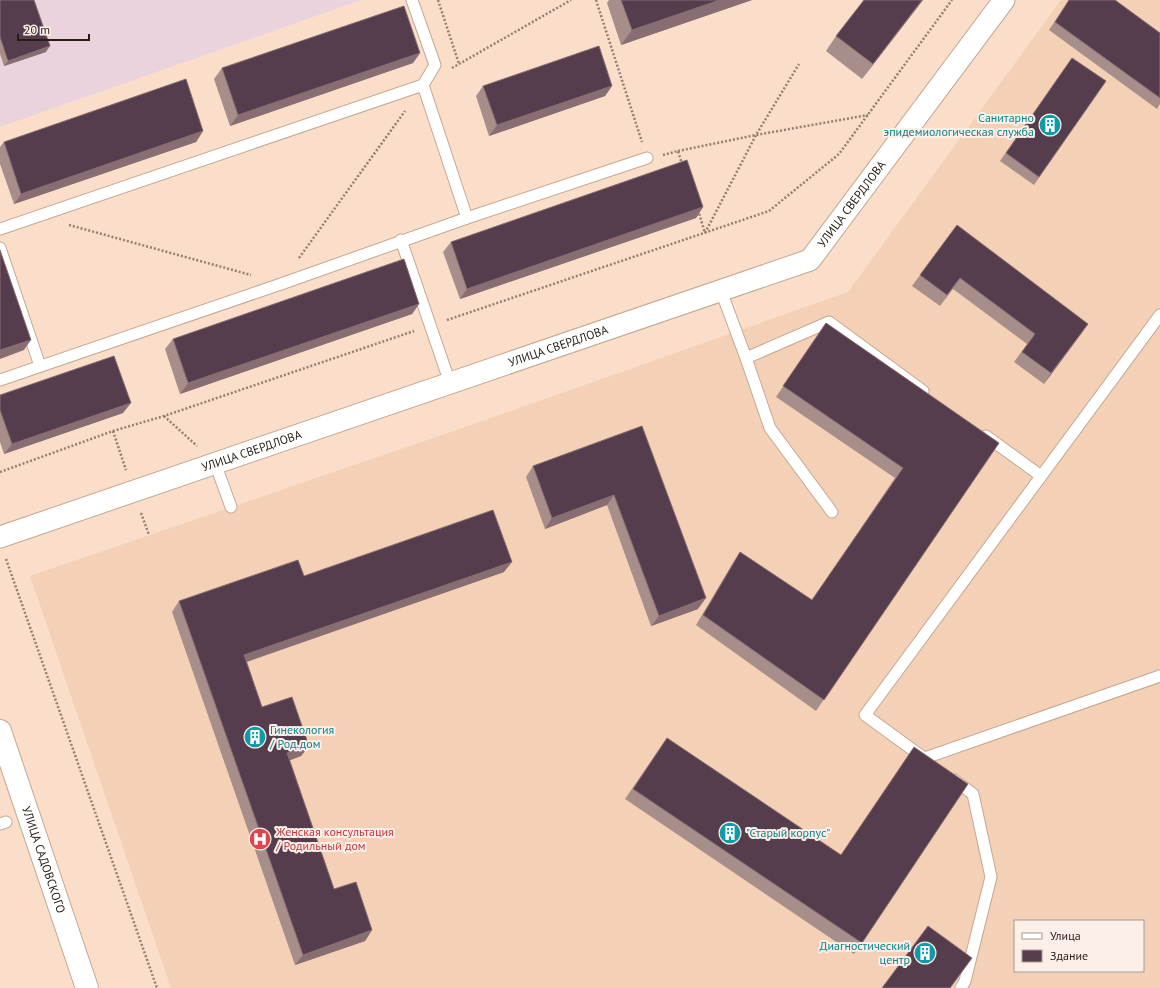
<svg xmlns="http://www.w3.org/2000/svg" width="1160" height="988" font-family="'PT Sans',sans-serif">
<rect width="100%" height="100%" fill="#fbdec9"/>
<path fill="#f4d0b6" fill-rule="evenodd" d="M1061 0H1160V988H171L30 576 474 424 848 292ZM1015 921H1143V971H1015Z"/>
<path fill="#ebd3de" d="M0 0H361L0 127Z"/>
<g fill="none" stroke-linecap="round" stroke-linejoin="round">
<g stroke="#c4a894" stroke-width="13">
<g id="service">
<path d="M412 0 435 65 423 85"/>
<path d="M0 229 423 85 467 218"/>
<path d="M401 240 450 383"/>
<path d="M0 248 40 366"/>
<path d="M721 291 746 358 829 322 923 391"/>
<path d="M746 358 770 428 832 512"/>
<path d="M0 380 281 284 467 218 647 158"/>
<path d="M986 436 1041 476"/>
<path d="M215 463 231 507"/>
<path d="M924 758 865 715 1160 315"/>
<path d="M925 758 1160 676"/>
<path d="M954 780 973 794 991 877 965 981 961 988"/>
<path d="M0 824 6 822"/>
</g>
</g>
<g stroke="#c4a894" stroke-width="23">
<g id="minor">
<path id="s1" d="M0 537 810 260 1004 0"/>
</g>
</g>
<g stroke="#c4a894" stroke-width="24">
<g id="tertiary">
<path id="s2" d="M0 731 87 988"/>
</g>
</g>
<g stroke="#937f71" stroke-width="2.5" stroke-dasharray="2 2" stroke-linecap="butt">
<path d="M438 0 459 64"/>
<path d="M596 0 642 142"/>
<path d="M452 68 571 0"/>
<path d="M678 151 756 135 868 115"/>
<path d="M663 155 678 151 682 164"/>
<path d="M698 210 705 233"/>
<path d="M69 225 251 275"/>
<path d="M705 233 756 135 799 64"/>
<path d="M299 258 405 111"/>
<path d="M447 320 769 211 839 154 952 0"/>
<path d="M164 416 197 446"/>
<path d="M113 431 126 470"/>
<path d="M0 472 113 431 164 416 414 331"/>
<path d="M141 513 149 535"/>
<path d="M6 559 157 988"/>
</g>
<use href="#service" stroke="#fff" stroke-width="11"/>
<use href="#minor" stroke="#fff" stroke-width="21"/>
<use href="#tertiary" stroke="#fff" stroke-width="22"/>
</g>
<g fill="#a88e8b">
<path d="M0 0 46 52 4 66 0 54Z"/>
<path d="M609 0H752L621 45 607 3Z"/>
<path d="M923 0 862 79 826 51 836 36Z"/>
<path d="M1069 0 1160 33V104L1157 109 1049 30Z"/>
<path d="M420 53 413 63 230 126 214 79 222 68Z"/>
<path d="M1072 58 1106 81 1034 185 1000 161Z"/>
<path d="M483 86H612L605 96 489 136 476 96Z"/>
<path d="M203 131 196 142 14 204 0 164V147L4 142Z"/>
<path d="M703 207 696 218 460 299 443 252 451 242Z"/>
<path d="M957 225 1081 334 1044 384 1014 362 1027 344 953 289 940 306 912 286Z"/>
<path d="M419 304 412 314 180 394 165 349 173 339Z"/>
<path d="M826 323 999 443 816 711 696 625 733 563 740 552 812 600 895 478 776 397Z"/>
<path d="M0 395 123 413 4 454 0 442Z"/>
<path d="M642 426 698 609 651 626 607 505 545 529 526 477 533 466Z"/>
<path d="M504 572 247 662 262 707 309 746 301 756 290 760 334 889 372 930 365 941 295 965 172 612 179 601 304 576Z"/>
<path d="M667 738 841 855 862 943 854 954 625 799Z"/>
</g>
<g fill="#886d72">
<path d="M720 0H752L621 45 632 30Z"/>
<path d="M922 0H923L862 79 873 64Z"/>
<path d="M50 46 46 52 4 66 8 61Z"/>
<path d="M420 53 413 63 230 126 238 115Z"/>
<path d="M612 86 605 96 489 136 497 125Z"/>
<path d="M203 131 196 142 14 204 21 194Z"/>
<path d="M703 207 696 218 460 299 467 289Z"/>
<path d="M419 304 412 314 180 394 188 383Z"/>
<path d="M1088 324 1081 334 1044 384 1051 373Z"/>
<path d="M31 340 24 350 0 359V350Z"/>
<path d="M131 403 123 413 4 454 12 444Z"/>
<path d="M614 495 607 505 545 529 552 518Z"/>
<path d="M512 562 504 572 237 665 244 655Z"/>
<path d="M706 598 698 609 651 626 659 616Z"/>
<path d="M309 746 301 756 280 764 287 753Z"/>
<path d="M372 930 365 941 295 965 303 955Z"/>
</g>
<g fill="#563d4d" stroke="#886d72">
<path d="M0 0H34L50 46 8 61 0 37Z"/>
<path d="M621 0H720L632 30Z"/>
<path d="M864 0H922L873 64 836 36Z"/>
<path d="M1069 0H1115L1160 33V98L1055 22Z"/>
<path d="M404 6 420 53 238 115 222 68Z"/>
<path d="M599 46 612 86 497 125 483 86Z"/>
<path d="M1072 58 1106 81 1039 177 1006 153Z"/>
<path d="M186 79 203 131 21 194 4 142Z"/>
<path d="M687 160 703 207 467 289 451 242Z"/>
<path d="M957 225 1088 324 1051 373 1022 352 1035 334 960 278 947 295 920 275Z"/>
<path d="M0 250 31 340 0 350Z"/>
<path d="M404 259 419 304 188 383 173 339Z"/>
<path d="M826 323 999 443 824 700 703 615 740 552 812 600 903 468 783 386Z"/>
<path d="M114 356 131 403 12 444 0 410V395Z"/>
<path d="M642 426 706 598 659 616 614 495 552 518 533 466Z"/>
<path d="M493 510 512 562 244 655 262 707 292 697 309 746 287 753 334 889 356 882 372 930 303 955 179 601 298 560 304 576Z"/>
<path d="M667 738 841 855 914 747 968 784 862 943 633 789Z"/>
<path d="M928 926 972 958 950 988H882Z"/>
</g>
<defs>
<g id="building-disc" transform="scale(1.15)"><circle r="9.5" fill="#0f9aa8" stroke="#fbefe7"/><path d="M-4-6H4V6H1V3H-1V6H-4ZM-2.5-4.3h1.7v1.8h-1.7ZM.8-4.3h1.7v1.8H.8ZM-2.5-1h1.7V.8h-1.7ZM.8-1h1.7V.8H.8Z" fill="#fff"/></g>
<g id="hospital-disc" transform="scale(1.15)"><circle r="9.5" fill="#e0444e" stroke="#fbefe7"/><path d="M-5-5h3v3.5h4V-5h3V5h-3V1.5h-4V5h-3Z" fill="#fff"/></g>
</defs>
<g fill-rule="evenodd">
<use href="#building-disc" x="1050" y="125"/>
<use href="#building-disc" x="255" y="737"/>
<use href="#building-disc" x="730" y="833"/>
<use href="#hospital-disc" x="260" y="839"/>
<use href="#building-disc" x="925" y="953"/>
</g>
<g text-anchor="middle" stroke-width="4" stroke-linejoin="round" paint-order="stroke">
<g font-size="12" fill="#0d838f" stroke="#fbefe7" text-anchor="end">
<text x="1034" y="122">Санитарно<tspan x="1034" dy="14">эпидемиологическая служба</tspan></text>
<text x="270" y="734" text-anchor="start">Гинекология<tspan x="270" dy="14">/ Род.дом</tspan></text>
<text x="746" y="837" text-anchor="start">"Старый корпус"</text>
<text x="910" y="950">Диагностический<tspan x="910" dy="14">центр</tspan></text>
</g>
<g font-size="12" fill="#271d15" stroke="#fbefe7">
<text dy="4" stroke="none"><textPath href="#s1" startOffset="926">УЛИЦА СВЕРДЛОВА</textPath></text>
<text dy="4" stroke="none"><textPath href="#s1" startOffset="590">УЛИЦА СВЕРДЛОВА</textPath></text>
<text dy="4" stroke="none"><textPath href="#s1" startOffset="266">УЛИЦА СВЕРДЛОВА</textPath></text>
<text dy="4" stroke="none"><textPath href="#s2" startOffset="136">УЛИЦА САДОВСКОГО</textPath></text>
</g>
<g font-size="12" fill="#be3a42" stroke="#fbefe7" text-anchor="start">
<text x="276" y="836">Женская консультация<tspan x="276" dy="14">/ Родильный дом</tspan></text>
</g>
</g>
<rect x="1014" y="920" width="130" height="52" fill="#fbefe7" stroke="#a69b93"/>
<rect x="1022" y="933" width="20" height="6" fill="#ffffff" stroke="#a69b93"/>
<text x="1050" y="940" font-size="12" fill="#271d15">Улица</text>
<rect x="1022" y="950" width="20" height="12" fill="#563d4d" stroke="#a69b93"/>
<text x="1050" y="960" font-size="12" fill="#271d15">Здание</text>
<path d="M18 34v6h71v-6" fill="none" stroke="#271d15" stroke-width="2"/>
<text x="24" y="34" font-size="12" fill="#271d15" stroke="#fbefe7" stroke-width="3" paint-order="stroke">20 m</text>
</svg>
